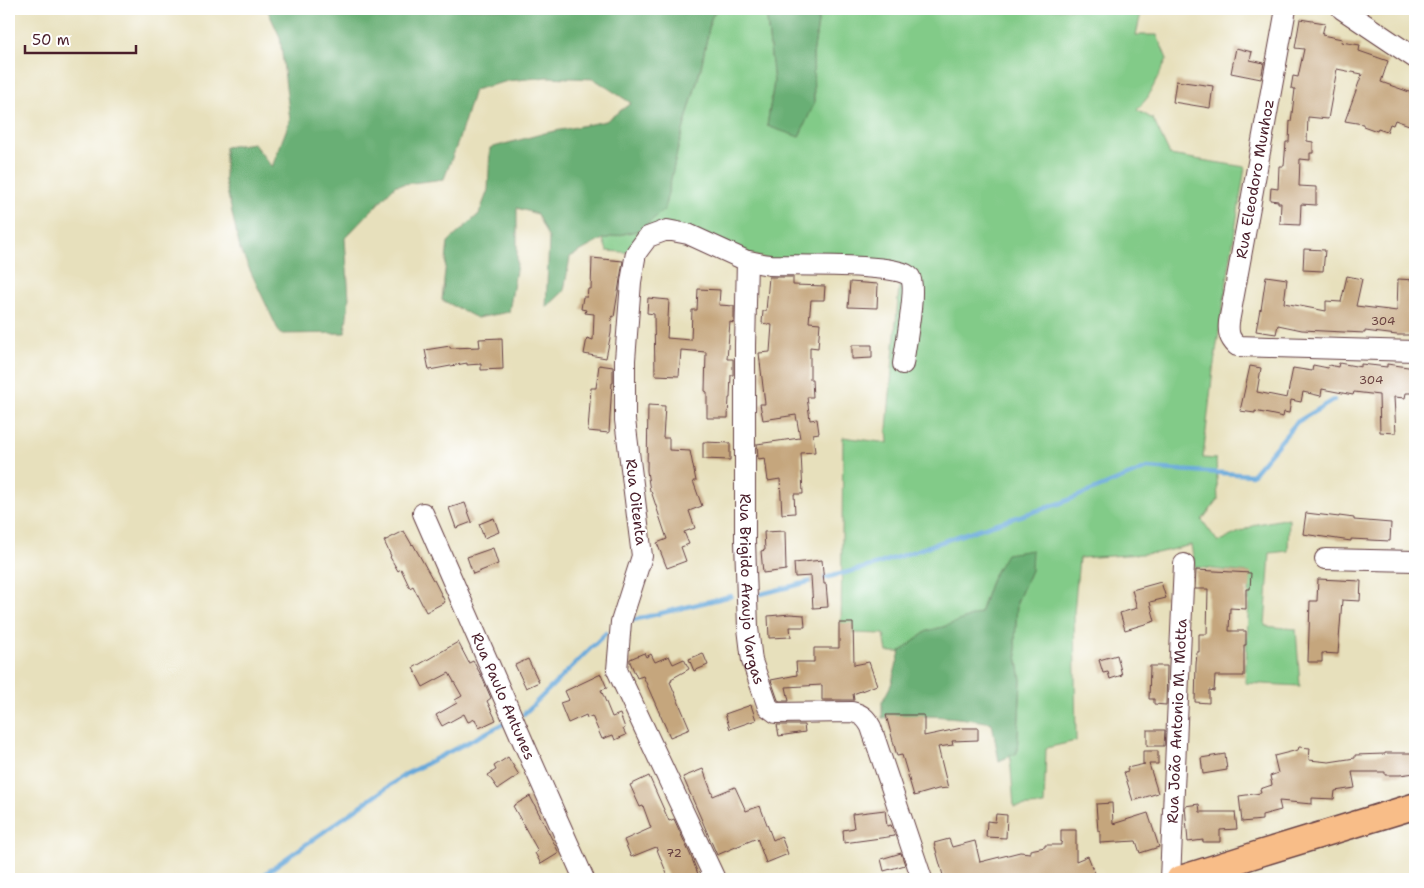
<svg xmlns="http://www.w3.org/2000/svg" width="1424" height="888" font-family="'Shantell Sans',sans-serif">
<rect width="100%" height="100%" fill="#fff"/>
<filter id="ink" filterUnits="userSpaceOnUse"><feTurbulence type="fractalNoise" baseFrequency=".02" numOctaves="2"/><feDisplacementMap in="SourceGraphic" scale="10" xChannelSelector="R" yChannelSelector="G"/><feConvolveMatrix kernelMatrix="1 2 1 2 8 2 1 2 1" color-interpolation-filters="sRGB"/></filter>
<filter id="wash" filterUnits="userSpaceOnUse"><feTurbulence type="fractalNoise" baseFrequency=".0096" numOctaves="4" result="noise"/><feDisplacementMap in="SourceGraphic" scale="20" xChannelSelector="R" yChannelSelector="G"/><feGaussianBlur stdDeviation="1.12" result="paint"/><feColorMatrix in="noise" values="0 0 0 0 0 0 0 0 0 0 0 0 0 0 0 0 0 1.4 0 .05"/><feComposite in="paint" operator="in"/></filter>
<g filter="url(#wash)">
<rect width="100%" height="100%" fill="#e7e0bc"/>
<path fill="#82cb88" stroke="#66755a" d="M717 9H768L767 20 774 82 767 126 814 104 813 55 820 9H1142L1136 35H1157L1167 59 1148 97 1137 110 1153 119 1170 155 1245 167 1213 370 1203 458 1216 459 1218 500 1202 520 1218 542 1257 524 1289 518 1288 551 1270 553 1265 626 1296 629 1300 686 1245 683 1250 573 1195 567 1191 545 1157 553 1079 558 1074 613 1076 741 1046 748 1044 805 1014 807 1010 756 1017 753 1021 680 1015 643 1017 602 1031 570 992 578 980 613 943 627 927 631 900 652H887L884 634 853 633 841 631 843 437 888 443 887 429 899 287 905 270 773 261 667 230 636 253 607 251 603 239 640 230 665 205 678 148 701 68 711 18Z"/>
<g fill="#69af74" stroke="#5a6750">
<path d="M267 9H717L711 18 701 67 678 148 664 210 640 230 603 239 570 257 564 291 546 308 549 239 537 214 517 208V264L509 312 477 318 442 300 448 242 479 214 488 190 490 148 545 133 606 121 631 103 594 79 547 77 508 81 474 90 458 142 444 179 396 185 345 238 349 299 345 333 280 334 240 249 225 181V147L253 143 272 167 290 120 280 37Z"/>
<path d="M768 9H820L813 55 814 104 799 137 767 126 774 82 767 20Z"/>
<path d="M1032 550 1031 570 1017 602 1015 643 1021 680 1017 753 999 761 992 723C954 716 920 714 882 718V702L891 685 900 652 927 631 943 627 980 613 992 578 1006 554Z"/>
</g>
<g fill="none" stroke-linecap="round" stroke-linejoin="round">
<g stroke="#66a8da" stroke-width="4.5">
<path d="M761 594 872 566 970 532 1061 503 1147 468 1252 475 1297 422 1334 400"/>
<path d="M633 620 731 596"/>
<path d="M524 714 606 633"/>
<path d="M259 879 278 864 406 774 505 723"/>
</g>
</g>
<g id="blocks">
<g fill="#c5a67d">
<path d="M1300 19 1325 23 1322 35 1342 39 1341 42 1360 45 1359 51 1388 61 1381 82 1415 94V118L1412 126 1395 120 1393 125 1390 124 1387 132 1378 129 1377 131 1363 126V124L1345 121 1362 74 1337 69 1328 119 1308 117 1307 141 1313 142V153H1310V160L1300 159 1299 186 1316 187V205L1301 204 1300 225 1280 224 1281 203H1278V201L1270 200 1271 188 1278 189 1279 166H1284L1286 142H1289L1290 121 1291 122 1295 89 1291 88 1293 76 1298 77 1304 49 1295 48Z"/>
<path d="M1236 48 1252 52 1250 60 1264 63 1261 79 1231 73Z"/>
<path d="M1176 81 1213 86 1210 108 1173 102Z"/>
<path d="M1304 249 1325 250 1323 271 1303 270Z"/>
<path d="M592 258 623 261 614 317 612 316 611 333 606 358 584 354 587 338 593 340 594 314 585 313 586 310 581 309 583 297H587L588 289H591Z"/>
<path d="M1266 276 1287 279 1284 303 1326 311V301L1341 302 1347 276 1362 279 1356 306 1397 311 1398 279 1415 280V335H1397L1365 331V333L1302 330 1278 325 1276 334 1256 331 1260 309 1261 310Z"/>
<path d="M769 277H793V285L825 286 824 300H811L809 322 820 323 818 348 810 347V380H812L813 397H807L810 420 817 419 819 433 813 434 815 452 801 453 803 494H794L795 513 782 514 780 479 768 481 765 458 758 459 757 444 800 438 796 415 763 420 760 404H765L759 353 770 352 772 325 762 323 763 311H766Z"/>
<path d="M850 282 878 284 877 308 848 307Z"/>
<path d="M698 289 720 290 719 305 734 306V323L730 322 727 359H733V375H731L730 398H729L728 418H707V392L705 391 706 352 681 350 679 376 655 375 654 314 647 313 648 298 669 300 667 338 691 340 692 310H697Z"/>
<path d="M502 338 503 369 481 370V364L467 365V363L429 370 425 350 450 346V348L480 347 479 339Z"/>
<path d="M852 345H872V358L852 359Z"/>
<path d="M1339 363 1361 367V364L1387 367V364L1415 368V393H1406L1405 398 1394 397 1396 433 1380 432 1379 395 1354 392 1353 395 1322 389 1321 396 1303 392 1301 402 1291 400 1289 413 1284 412 1283 417 1255 411V413L1240 411 1250 366 1261 368 1257 392 1287 398 1293 368 1312 371 1313 365 1328 368 1329 365 1338 367Z"/>
<path d="M599 365 613 367V383H612L609 433 588 431 591 388H596Z"/>
<path d="M648 405 665 406 663 438H669V450L690 451 696 481H693L702 506 689 511 695 528 684 532 689 544 681 547 686 561 667 568 657 543 667 539 651 491H650L647 471Z"/>
<path d="M703 442 730 443V460L703 459Z"/>
<path d="M465 503 472 522 456 528 449 508Z"/>
<path d="M1306 513 1339 517V516L1354 518V520L1391 523 1390 541 1351 539V541L1303 534Z"/>
<path d="M494 518 499 532 484 538 479 524Z"/>
<path d="M404 531 412 545 413 544 433 580H434L445 602 426 612 413 586 410 588 401 569 398 571 390 557 391 556 384 541Z"/>
<path d="M785 531 786 570 763 573 761 551 765 550 764 532Z"/>
<path d="M493 548 498 564 473 574 467 557Z"/>
<path d="M822 560 824 584H826L828 607 813 608 811 576 795 577 794 563Z"/>
<path d="M1196 570 1251 573 1250 589H1246V609L1230 608 1229 631H1246V645H1244V676H1215L1214 691 1209 690V703L1195 702 1196 665 1197 652H1199V634H1207L1208 589H1195Z"/>
<path d="M1318 579 1361 581 1360 601 1342 600 1338 654 1322 653V662H1308L1310 601H1317Z"/>
<path d="M1161 582 1166 598 1150 602 1155 621 1125 630 1120 613 1137 608 1132 590Z"/>
<path d="M790 614 804 615 805 627H790L791 637 769 638 768 616Z"/>
<path d="M839 623H853L854 665 869 662 877 685 853 694 854 700H822V685L786 687 789 701H780L778 700 771 680 797 675 796 662H814V648H839Z"/>
<path d="M458 642 469 663 473 661 481 675 491 698 487 701 496 720 479 728 475 719 468 722 464 714 442 726 436 715 457 703 455 700 462 696 449 673 423 687 413 668Z"/>
<path d="M644 653 646 657 651 654 655 662 669 656 673 664 684 659 689 669 671 679 672 681 670 682 690 729 670 737 643 676 637 678 630 662V659Z"/>
<path d="M703 653 708 665 694 671 689 659Z"/>
<path d="M1117 655 1122 675 1110 679 1108 672 1103 673 1099 660Z"/>
<path d="M528 659 539 682 526 688 515 665Z"/>
<path d="M1150 666H1167L1166 705 1154 704V699H1149Z"/>
<path d="M601 674 607 688 601 690 612 717 620 714 625 728 623 729 626 735 615 740 613 735 602 739 592 716 587 718 586 715 568 723 560 703 569 700 565 691Z"/>
<path d="M751 705 756 720 730 729 725 714Z"/>
<path d="M886 715H924V736L962 728H978V740L952 741 953 745 938 747 948 788 938 789 914 796 902 755 897 756Z"/>
<path d="M777 725H804L805 732 779 736Z"/>
<path d="M1147 730H1165L1164 746H1147Z"/>
<path d="M1299 747 1310 748 1309 760 1329 762 1355 758V755L1385 754V753H1415V773L1400 775H1385V772H1352L1355 788 1335 791 1334 799 1312 798V804L1279 801 1281 810 1262 815V820L1242 822 1239 796 1261 793 1260 789 1272 785 1270 776 1278 773 1274 756 1298 750Z"/>
<path d="M1143 751H1158V764H1149L1158 793 1133 801 1124 772 1128 771 1127 768 1145 764H1143Z"/>
<path d="M1225 754 1227 770 1203 774 1201 758Z"/>
<path d="M508 757 519 775 498 789 488 775 496 770 494 766Z"/>
<path d="M703 769 713 796 735 787 746 811 760 806 773 840 781 836 788 854 766 863 757 838 717 855 683 777Z"/>
<path d="M649 776 669 821 674 819 690 854 698 874 686 879H669L656 847 631 857 624 840 651 828 643 806 640 807 630 785Z"/>
<path d="M530 796 559 853 541 864 535 853 538 851 513 806Z"/>
<path d="M1112 803 1113 824 1148 813 1159 847 1140 853 1136 841 1100 843V831H1098L1096 804Z"/>
<path d="M1199 804 1200 812H1235L1237 829 1220 830V842H1203V840L1188 842 1185 806Z"/>
<path d="M885 810 887 826 891 825 895 836 844 843 843 830 854 828 852 814Z"/>
<path d="M996 814 1007 815 1006 838 986 837 987 821 995 822Z"/>
<path d="M1061 830H1076V861L1088 856 1096 876 1088 879H944L934 843 949 839 952 847 975 841 980 862 1020 852 1030 853V850L1045 847V845H1061V842H1062H1061Z"/>
<path d="M901 853 905 865 884 871 881 859Z"/>
</g>
</g>
</g>
<g filter="url(#ink)">
<use href="#blocks" fill-opacity="0" stroke="#623c41" stroke-width="1"/>
<g fill="none" stroke-linecap="round" stroke-linejoin="round">
<g stroke="#623c41" stroke-width="22">
<g id="minor">
<path d="M1286 9 1229 322C1228 333 1229 338 1237 346L1415 351"/>
<path d="M1342 9 1415 58"/>
<path d="M747 261C755 262 762 264 770 265 791 266 901 263 910 277 917 287 905 349 903 364"/>
<path id="s1" d="M423 513 524 744 584 879"/>
<path d="M1325 559 1415 561"/>
<path id="s2" d="M715 879 617 670 621 622 642 556 625 420V360L631 282 634 264 636 253 648 237 667 230 688 234 747 261 745 345V541L748 628 752 661 768 707 776 713 852 712C862 714 866 718 871 727L922 879"/>
<path id="s3" d="M1170 879 1184 564"/>
</g>
</g>
<g stroke="#623c41" stroke-width="28">
<path id="major" d="M1179 879 1258 854 1415 806"/>
</g>
<use href="#minor" stroke="#fff" stroke-width="20"/>
<use href="#major" stroke="#f8bd88" stroke-width="25"/>
</g>
</g>
<g text-anchor="middle" stroke-width="4" stroke-linejoin="round" paint-order="stroke">
<g font-size="12" fill="#694140">
<text x="1383" y="325">304</text>
<text x="1371" y="384">304</text>
<text x="674" y="857">72</text>
</g>
<g font-size="15" fill="#4a1f2b" stroke="#fff">
<text transform="translate(1255 179) rotate(-80)" y="5">Rua Eleodoro Munhoz</text>
<text transform="translate(636 502) rotate(83)" y="5">Rua Oitenta</text>
<text dy="5" stroke="none"><textPath href="#s2" startOffset="1108">Rua Brigido Araujo Vargas</textPath></text>
<text dy="5" stroke="none"><textPath href="#s1" startOffset="200">Rua Paulo Antunes</textPath></text>
<text dy="5" stroke="none"><textPath href="#s3" startOffset="158">Rua João Antonio M. Motta</textPath></text>
</g>
</g>
<rect width="1424" height="888" fill="none" stroke="#fff" stroke-width="30"/>
<path d="M25 45v8h111v-8" fill="none" stroke="#4a1f2b" stroke-width="2.5"/>
<text x="32" y="45" font-size="15" fill="#4a1f2b" stroke="#ffffff" stroke-width="4" paint-order="stroke">50 m</text>
</svg>
